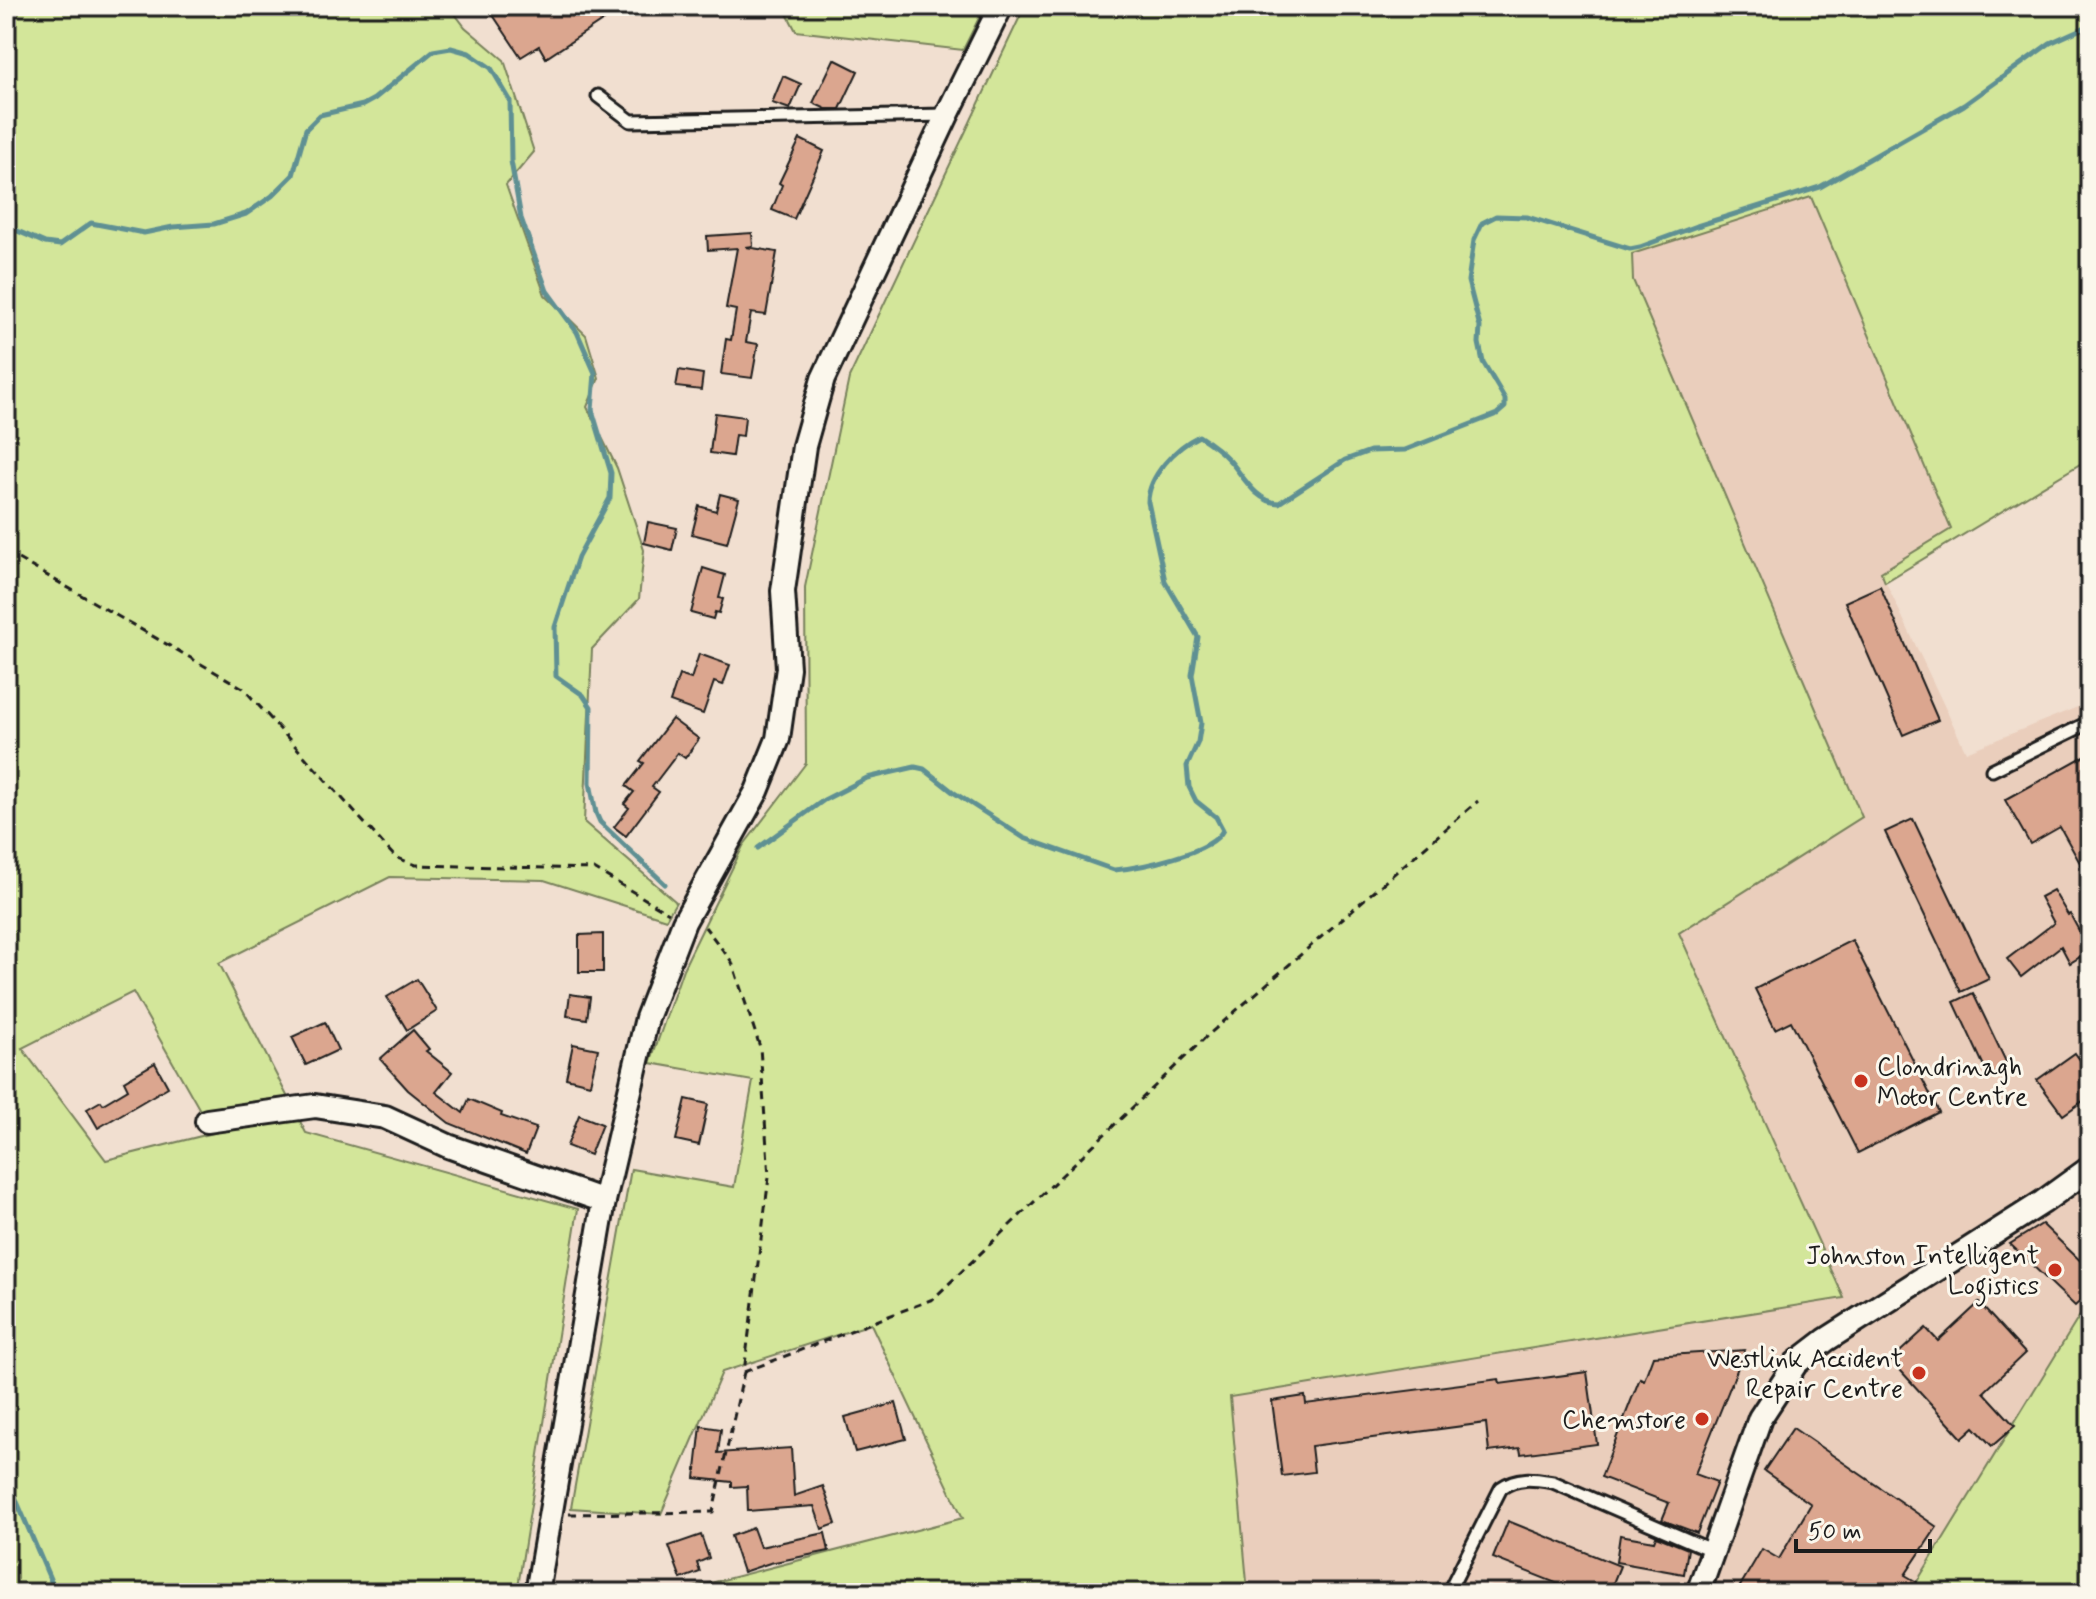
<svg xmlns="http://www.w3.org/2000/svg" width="2096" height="1599" font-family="Mynerve,sans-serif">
<rect width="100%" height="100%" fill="#f1dfd0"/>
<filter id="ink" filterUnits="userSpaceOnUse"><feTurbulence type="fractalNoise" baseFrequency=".0125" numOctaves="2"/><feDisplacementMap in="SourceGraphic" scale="16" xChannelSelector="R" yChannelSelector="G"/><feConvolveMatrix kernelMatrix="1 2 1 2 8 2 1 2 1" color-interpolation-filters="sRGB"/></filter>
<g filter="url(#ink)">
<path fill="#eacebc" d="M1810 197 1952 530 1881 572 1966 752 2090 702V1299L1910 1593H1510L1475 1580 1468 1593H1248L1230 1397 1844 1298 1679 933 1862 817 1633 279 1632 253Z"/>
<g fill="#d3e69a" stroke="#78815b" stroke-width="2" fill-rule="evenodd">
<path d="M6 6H449L465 27 504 60 534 152 506 185 545 295 586 335 599 378 587 407 617 468 644 550 639 599 592 649 584 822 676 902 666 919 544 880 390 877 219 963 306 1133 578 1209 517 1593H6ZM133 992 213 1133 106 1160 22 1048Z"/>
<path d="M783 6H985L963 50 796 31Z"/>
<path d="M1025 6H2090V458L1885 582 1881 572 1951 529 1811 197 1632 254 1633 280 1862 817 1679 933 1844 1298 1230 1397 1248 1593H672L963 1518 871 1324 722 1372 661 1514 571 1508 631 1169 734 1187 753 1081 650 1063 683 969 743 846 806 763 805 587 849 378Z"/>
<path d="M2090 1299V1593H1910Z"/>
</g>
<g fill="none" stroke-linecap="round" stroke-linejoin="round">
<g stroke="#5f9093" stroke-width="5">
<path d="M6 226 45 243 60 245 91 223 144 233 173 227 214 224 246 214 272 196 293 175 306 129 320 115 363 105 374 99 433 51 451 48 469 53 491 68 510 100 511 161 521 218 547 291 577 332 595 373 592 410 611 473 610 498 578 557 555 627 556 676 583 695 591 707 590 783 596 813 600 822 665 884"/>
<path d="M758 848 824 800 867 778 915 767 924 769 953 792 1024 838 1114 870C1138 868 1213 853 1223 830L1216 817 1196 801 1189 787 1187 766 1198 742 1201 723 1192 675 1198 637 1165 581 1148 502C1148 476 1176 447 1199 436 1210 443 1221 451 1230 461 1244 477 1256 502 1279 503L1345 460 1370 451 1405 450 1497 414 1505 407V399L1483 362 1479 343 1480 327 1468 281 1474 240 1482 223 1496 216 1527 217 1630 249 1640 247 1697 226 1820 187 1964 105 2050 43 2090 25"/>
<path d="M6 1476 56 1593"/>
</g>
</g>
<g fill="#dba68f" stroke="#1c1c1c" stroke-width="2">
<path d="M487 6H596L605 19 546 58 539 46 521 57Z"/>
<path d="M834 59 858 71 840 109H826L813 103Z"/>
<path d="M783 76 801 84 790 109 772 103Z"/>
<path d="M800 139 824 151 794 219 772 210 782 185 779 183Z"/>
<path d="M752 233 753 246 746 247 777 252 766 315 751 313 746 342 758 344 752 378 721 374 726 339 731 340 736 310 726 308 737 248 708 250 707 236Z"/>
<path d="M679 370 703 374 701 390 676 387Z"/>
<path d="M715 413 745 417 743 436 735 435 732 456 710 453Z"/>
<path d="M720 494 739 499 727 543 692 534 699 506 716 511Z"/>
<path d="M648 522 677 528 672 550 644 543Z"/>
<path d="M703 568 725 575 719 598 723 599 719 613 715 612 713 619 691 613Z"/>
<path d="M1880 586 1938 720 1903 735 1845 602Z"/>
<path d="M699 654 730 665 723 685 714 682 703 714 670 702 679 675 691 679Z"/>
<path d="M672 719 699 739 685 758 678 753 652 787 659 792 626 836 614 827 629 808 624 804 634 792 626 786 644 763 640 761Z"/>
<path d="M2090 753V881L2060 827 2030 844 2005 800Z"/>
<path d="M1913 819 1989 979 1961 992 1885 832Z"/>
<path d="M2053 890 2068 915 2070 914 2090 951 2070 963 2061 946 2021 977 2007 959 2054 923 2040 897Z"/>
<path d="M603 934V972H579V935Z"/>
<path d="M1852 940 1939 1112 1858 1153 1791 1021 1775 1029 1755 989Z"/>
<path d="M417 979 437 1011 407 1030 387 997Z"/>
<path d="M1973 993 2009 1068 1989 1077 1954 1002Z"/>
<path d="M570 994 590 997 587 1019 567 1016Z"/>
<path d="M325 1022 338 1050 306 1065 292 1037Z"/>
<path d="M413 1030 429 1049 426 1051 452 1072 436 1092 463 1113 469 1099 502 1113 501 1116 536 1128 526 1154 449 1123 408 1090 380 1059Z"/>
<path d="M573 1044 598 1049 590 1084 566 1078Z"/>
<path d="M2075 1053 2090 1074V1096L2063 1115 2037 1080Z"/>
<path d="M155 1063 168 1087 98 1128 87 1109 101 1101 103 1104 128 1089 124 1081Z"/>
<path d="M686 1099 708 1104 699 1145 676 1140Z"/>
<path d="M579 1115 602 1124 590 1155 567 1146Z"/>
<path d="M2042 1224 2090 1270V1292L2075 1306 2010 1244Z"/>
<path d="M1979 1303 2025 1353 1984 1392 2015 1426 1992 1446 1974 1427 1962 1438 1891 1360 1926 1328 1938 1341Z"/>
<path d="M1745 1350 1695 1474 1717 1482 1697 1533 1662 1520 1669 1503 1601 1477 1640 1378 1644 1380 1653 1356Z"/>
<path d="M1587 1372 1597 1444 1521 1454 1520 1448 1489 1452 1486 1423 1311 1446 1314 1472 1282 1476 1272 1401 1305 1396 1306 1404 1499 1379 1500 1384Z"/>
<path d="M896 1403 906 1439 855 1452 845 1417Z"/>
<path d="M701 1426 721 1429 718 1453 791 1448 794 1496 823 1486 836 1524 822 1529 814 1506 748 1511 747 1486 732 1487V1482L695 1478Z"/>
<path d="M1793 1428 1937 1527 1905 1575 1917 1582 1911 1593H1736L1762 1549 1779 1559 1811 1504 1764 1471Z"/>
<path d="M1508 1521 1620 1566 1609 1593H1581L1493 1558Z"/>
<path d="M753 1528 760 1547 825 1533 829 1551 770 1563 743 1572 731 1536Z"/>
<path d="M701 1535 709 1558 697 1563 700 1572 681 1579 669 1546Z"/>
<path d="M1620 1535 1654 1541 1656 1536 1688 1549 1684 1574 1616 1562Z"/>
</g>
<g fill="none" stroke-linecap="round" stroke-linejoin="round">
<g stroke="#1c1c1c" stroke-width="17">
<g id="service">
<path d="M598 96 631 121 947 115"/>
<path d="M1992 770 2090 722"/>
<path d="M1448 1593 1501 1488C1518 1476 1534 1479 1553 1482L1713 1551"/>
</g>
</g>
<g stroke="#1c1c1c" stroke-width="28">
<g id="minor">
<path d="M207 1121 315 1106 385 1117 448 1146 604 1201"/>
<path d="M537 1593 604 1201 647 1018 684 922 757 791 778 739 788 668 783 591 804 446 823 379 947 115 1001 6"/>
<path d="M1698 1593 1760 1418 1796 1363 1826 1340 2043 1202 2090 1168"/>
</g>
</g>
<g stroke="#1c1c1c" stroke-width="3" stroke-dasharray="8 6" stroke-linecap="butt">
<path d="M6 552 243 688 395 857 416 865 594 869 669 913"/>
<path d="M744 1372 933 1299 1208 1035 1478 801"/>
<path d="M569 1514 713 1512 744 1372 769 1177 760 1047 732 962 705 927"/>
</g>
<use href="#service" stroke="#fbf7ec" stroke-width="11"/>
<use href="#minor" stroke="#fbf7ec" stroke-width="22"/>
</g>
</g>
<g fill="#c8321e" stroke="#fbf7ec" stroke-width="3">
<circle cx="1861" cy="1081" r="8"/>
<circle cx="2055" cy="1270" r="8"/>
<circle cx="1919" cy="1373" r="8"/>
<circle cx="1702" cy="1419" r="8"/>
</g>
<g text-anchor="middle" stroke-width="6" stroke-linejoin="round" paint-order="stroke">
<g font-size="26" fill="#1c1c1c" stroke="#fbf7ec" text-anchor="end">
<text x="1877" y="1075" text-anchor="start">Clondrinagh<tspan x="1877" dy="30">Motor Centre</tspan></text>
<text x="2039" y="1264">Johnston Intelligent<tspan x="2039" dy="30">Logistics</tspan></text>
<text x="1903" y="1367">Westlink Accident<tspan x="1903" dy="30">Repair Centre</tspan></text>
<text x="1686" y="1428">Chemstore</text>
</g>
</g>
<rect width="2096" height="1599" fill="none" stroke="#fbf7ec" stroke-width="32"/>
<rect x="16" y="16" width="2064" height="1567" fill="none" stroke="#1c1c1c" stroke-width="3" filter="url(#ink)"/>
<path d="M1796 1539v12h134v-12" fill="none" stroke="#1c1c1c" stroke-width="4"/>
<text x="1808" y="1539" font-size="24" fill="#1c1c1c" stroke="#fbf7ec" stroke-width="6" paint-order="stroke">50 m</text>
</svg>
